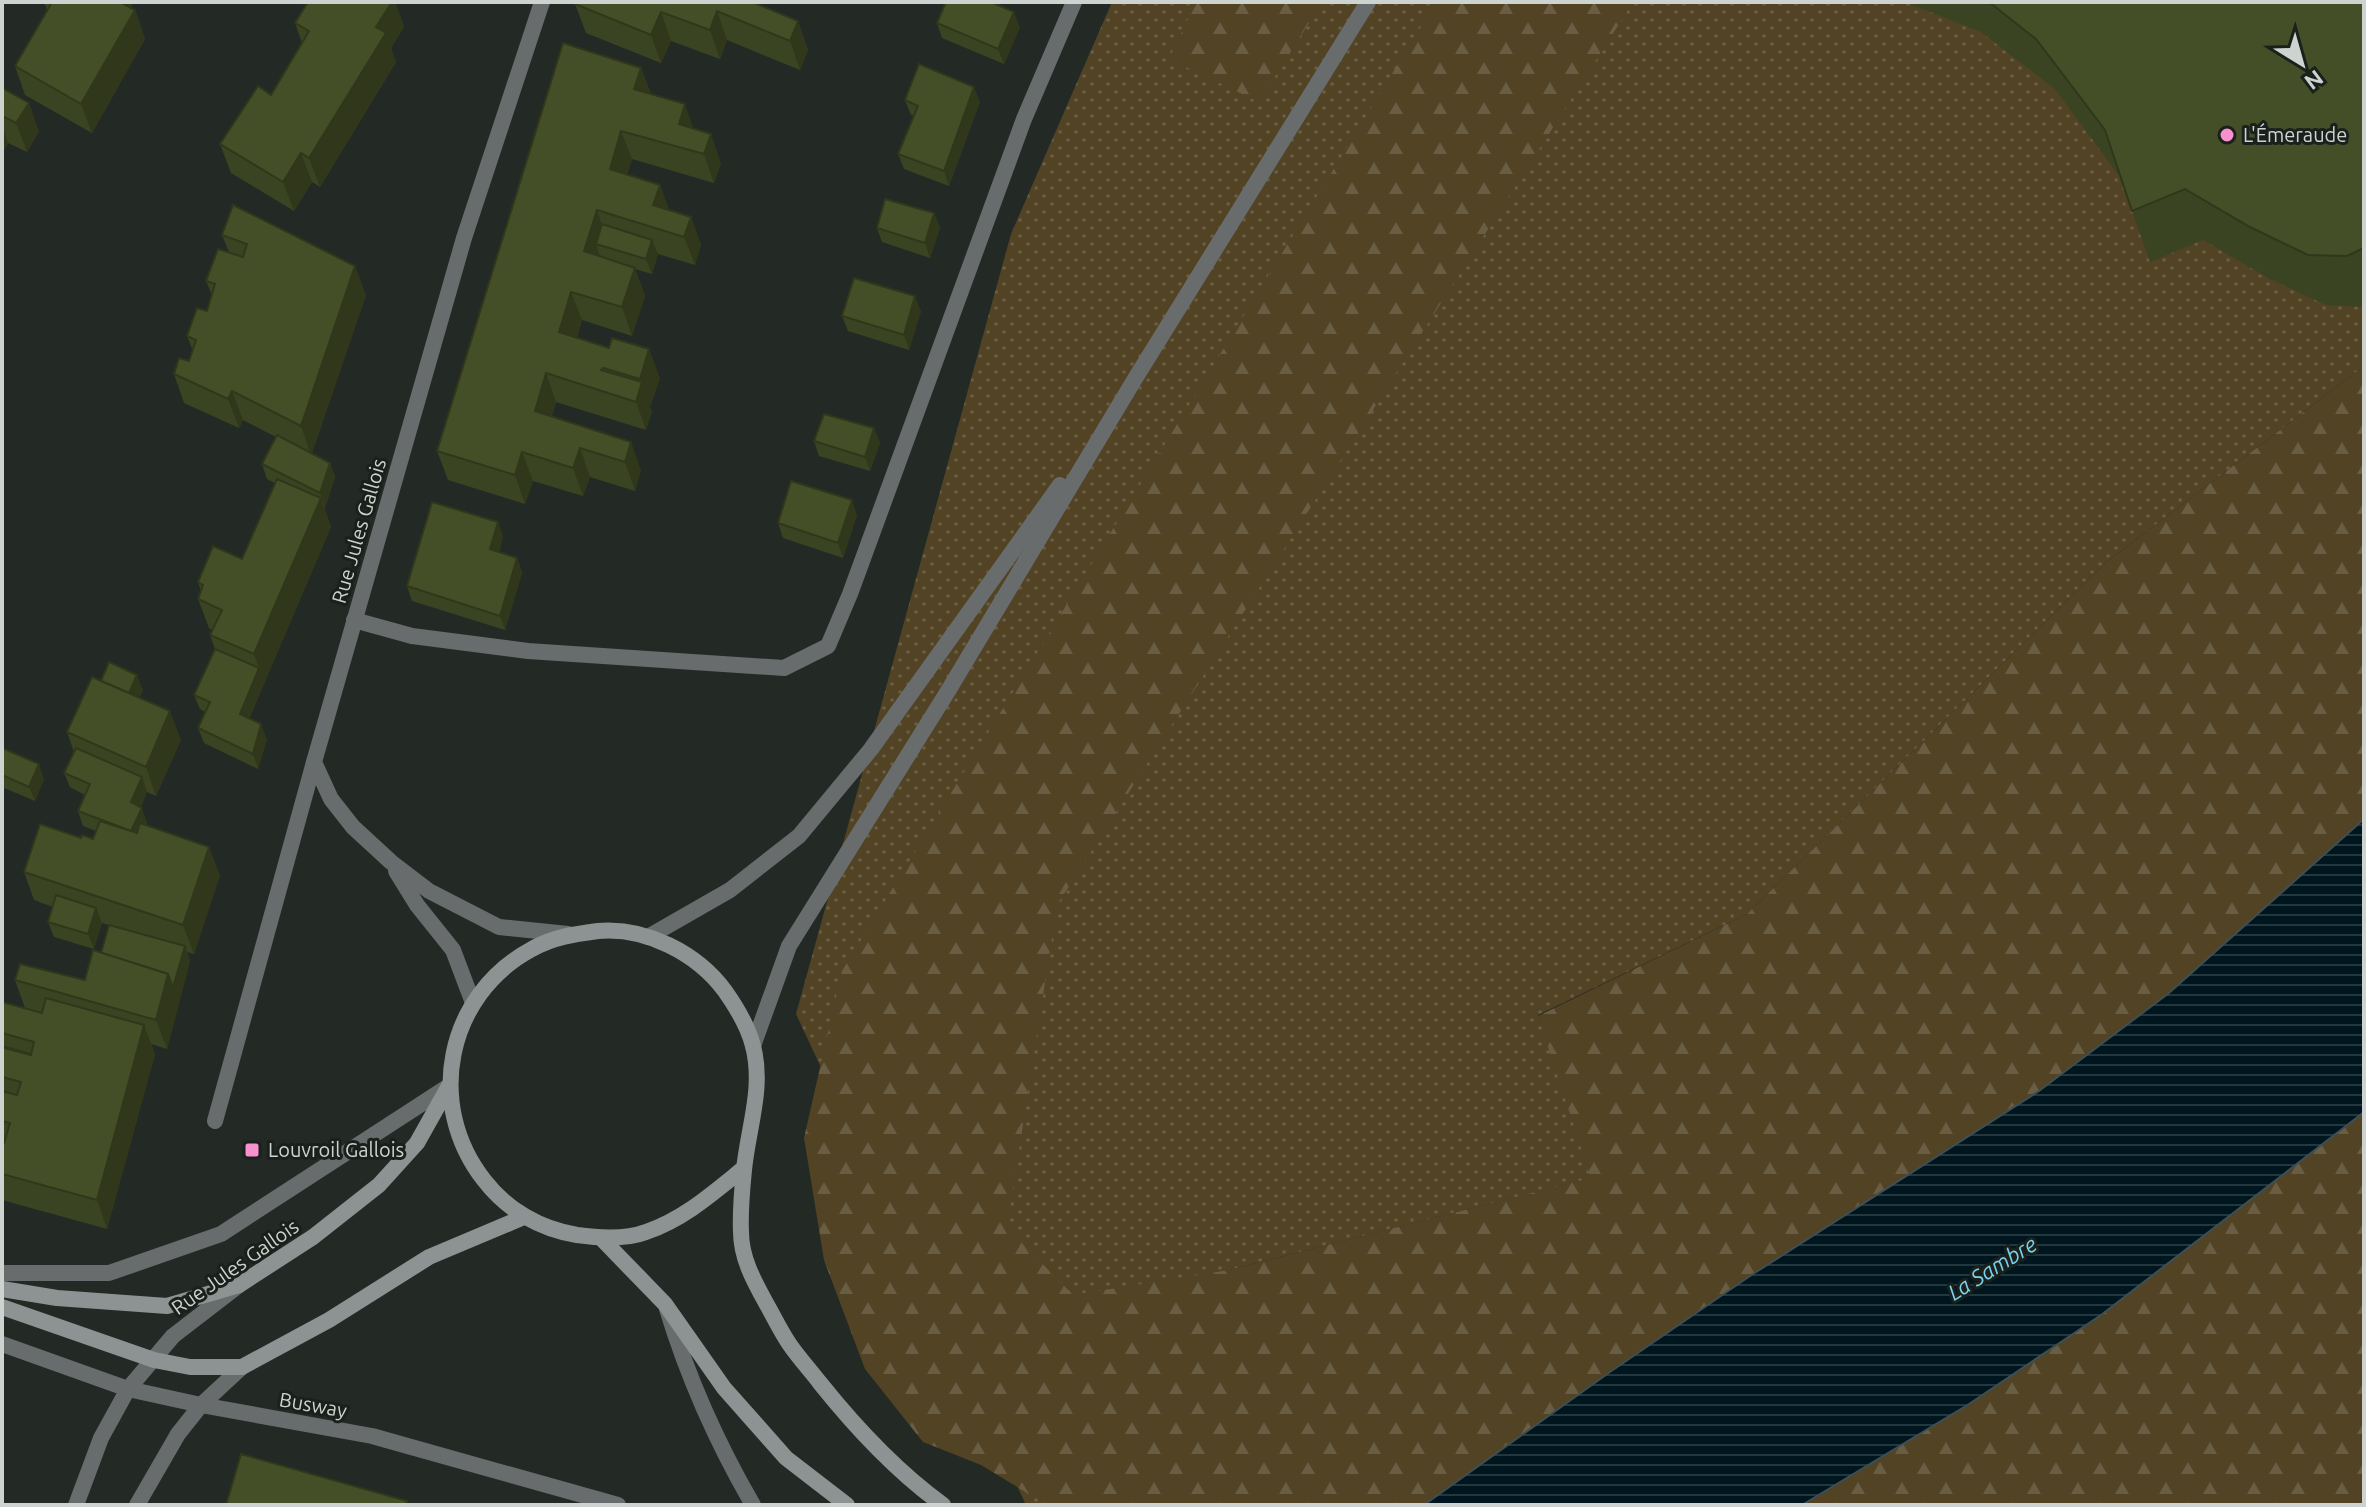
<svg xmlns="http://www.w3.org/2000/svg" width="2366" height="1507" font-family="Ubuntu,sans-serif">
<defs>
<pattern id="grass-dots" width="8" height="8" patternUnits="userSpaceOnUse" patternTransform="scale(2)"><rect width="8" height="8" fill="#514324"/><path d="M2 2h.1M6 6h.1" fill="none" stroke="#695d43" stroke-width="1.8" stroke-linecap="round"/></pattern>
<pattern id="forest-firs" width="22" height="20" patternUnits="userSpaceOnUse" patternTransform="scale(2)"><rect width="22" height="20" fill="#514324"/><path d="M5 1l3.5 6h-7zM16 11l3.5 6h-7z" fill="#695d43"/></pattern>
<pattern id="water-rules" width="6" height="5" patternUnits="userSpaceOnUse" patternTransform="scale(2)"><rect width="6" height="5" fill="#00161f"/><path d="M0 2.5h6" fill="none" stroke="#24373e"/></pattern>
</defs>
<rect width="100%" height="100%" fill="#232925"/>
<path fill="url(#grass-dots)" d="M1112 2H2364V366L2104 564 1747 914 1538 1015 1592 1178 1229 1270 1302 1505H1026L796 1014 1011 234Z"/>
<g fill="url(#forest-firs)">
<path d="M1196 2H1322L1259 102 1169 59Z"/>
<path d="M1436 2H1633L1057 905 1007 1228 1073 1295 1229 1270 1591 1178 1538 1016 1747 914 2104 564 2364 366V1505H1047L981 1465 923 1442 865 1369 824 1260 804 1138 842 971Z"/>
</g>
<path fill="url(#water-rules)" stroke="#3e4f54" stroke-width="2" d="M2364 819V1112L2101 1315 1969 1404 1802 1505H1424L1610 1372 1753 1274 2039 1091 2169 993Z"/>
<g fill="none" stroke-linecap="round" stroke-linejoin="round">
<g stroke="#686c6c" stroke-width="16">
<path d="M354 620 412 636 528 651 784 668 828 646 850 594 1024 119 1074 2"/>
<path d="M215 1121 314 762"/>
<path d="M2 1273H109L221 1234 449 1086"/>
<path d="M667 1309C688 1378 717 1443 753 1505"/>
<path d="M2 1344 128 1389 201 1405 372 1436 618 1505"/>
</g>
<g stroke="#686c6c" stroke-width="16">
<path d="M542 2 464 238 314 762 331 799 353 827 391 862 429 891 499 927 568 934"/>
<path d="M396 871 417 905 453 950 473 1003"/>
</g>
<g stroke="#686c6c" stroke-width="16">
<path d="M648 937 730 890 799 836 871 749 1060 485"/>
<path d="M753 1046 789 946 948 691 1133 382 1368 2"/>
<path d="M76 1505 101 1438 128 1389 173 1336 238 1286"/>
<path d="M137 1505 178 1434 201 1405 242 1367"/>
</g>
<g stroke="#8c9392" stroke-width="16">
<path d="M744 1168C713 1193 684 1219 646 1232 625 1240 599 1238 577 1235 540 1229 507 1210 484 1180 425 1105 446 995 532 949 553 937 575 934 598 931 646 927 697 953 725 991 737 1008 748 1026 753 1046 764 1088 748 1128 744 1170 742 1190 740 1212 741 1232 741 1258 754 1281 766 1303 774 1317 781 1332 790 1345 799 1358 810 1370 820 1383 856 1428 896 1471 943 1505"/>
<path d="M601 1238 665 1304 724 1388 786 1458 847 1505"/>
<path d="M2 1289 57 1298 167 1306 239 1285 313 1237 379 1185 417 1143 449 1086"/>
<path d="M2 1307 154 1360 190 1367H242L329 1320 429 1257 524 1217"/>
</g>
</g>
<g fill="#3b4422">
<path d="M44 2H134L130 8 135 10 145 39 92 133 25 95 15 66 47 10Z"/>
<path d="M308 2H395L404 27 391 48 396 62 320 187 312 182 294 211 231 173 220 144 271 95 302 43 295 23Z"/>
<path d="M752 2 798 21 808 50 800 70 727 40 720 59 671 41 661 63 586 33 575 4Z"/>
<path d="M1905 2H2364V307L2326 305 2268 278 2203 240 2150 262 2120 177 2055 89 1981 32Z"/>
<path d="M937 23 1020 27 1004 64 942 38Z"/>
<path d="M641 68 651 94 694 129 721 163 714 183 632 159 627 175 660 185 669 210 691 217 701 245 695 265 658 254 652 274 635 269 645 296 632 336 582 320 577 338 660 378 650 407 652 411 646 430 556 402 552 416 641 470 635 491 590 477 583 496 533 481 525 504 448 480 437 451Z"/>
<path d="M2 88 39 131 27 152 8 143 2 154Z"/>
<path d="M905 100 980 102 949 186 904 169 898 154 914 116 911 115Z"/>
<path d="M233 205 366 295 312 453 330 463 335 477 325 508 324 507 331 527 249 719 267 739 258 769 204 743 198 728 205 712 200 709 194 695 215 649 210 635 212 630 209 628 198 599 201 591 198 582 242 559 275 483 267 479 262 464 276 437 243 420 239 428 184 403 174 374 189 361 193 351 187 336 207 311 212 295 206 281 229 252 222 235Z"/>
<path d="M934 213 940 228 930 258 882 242 877 228Z"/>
<path d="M921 311 909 350 848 331 842 316Z"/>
<path d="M874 428 880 443 870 471 819 456 814 441Z"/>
<path d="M857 515 843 558 783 538 778 523Z"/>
<path d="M498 522 503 537 499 552 517 558 522 573 505 630 412 601 407 586Z"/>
<path d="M101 681 143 690 139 698 181 740 156 796 147 792 141 807 147 823 146 825 220 875 194 954 187 952 190 961 167 1049 151 1044 155 1054 107 1229 2 1200V1002L25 1008 15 980H85L101 953 109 925 102 923 94 949 54 937 48 922 53 907 34 900 24 872 81 838 93 839 96 831 83 826 78 811 85 795 70 787 64 773 74 752 67 732Z"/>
<path d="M2 748 44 779 35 801 2 787Z"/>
</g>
<g fill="#30371b">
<path d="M113 2H134L121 25Z"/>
<path d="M392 2H395L404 27 391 48 396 62 320 187 309 158 376 27Z"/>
<path d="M135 10 145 39 92 133 81 104Z"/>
<path d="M717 11 727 40 720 59 710 30Z"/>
<path d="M661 12 671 41 661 63 651 35Z"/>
<path d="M1014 12 1020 27 1004 64 998 49Z"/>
<path d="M798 21 808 50 800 70 790 41Z"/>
<path d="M641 68 652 97 634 89Z"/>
<path d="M974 87 980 102 949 186 944 171Z"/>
<path d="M29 103 39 131 27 152 16 123Z"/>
<path d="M685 104 695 133 679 124Z"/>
<path d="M2 126 8 143 2 154Z"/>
<path d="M621 131 632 159 620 198 610 169Z"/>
<path d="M711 134 721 163 714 183 704 154Z"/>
<path d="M301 153 312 182 294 211 283 182Z"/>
<path d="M660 185 670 214 653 205Z"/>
<path d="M597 210 607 239 596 244 601 259 584 251Z"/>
<path d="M934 213 940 228 930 258 925 243Z"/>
<path d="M691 217 701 245 695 265 684 237Z"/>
<path d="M652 240 658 254 652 274 646 259Z"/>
<path d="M355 266 366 295 311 455 301 426Z"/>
<path d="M635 268 645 296 632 336 622 307Z"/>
<path d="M571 292 582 320 570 361 559 332Z"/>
<path d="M915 296 921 311 909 350 904 335Z"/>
<path d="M649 349 660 378 650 407 652 411 646 430 636 402 641 383 640 379Z"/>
<path d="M546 373 556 402 545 439 535 411Z"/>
<path d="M232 391 243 420 239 428 228 399Z"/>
<path d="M874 428 880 443 870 471 865 457Z"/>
<path d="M631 442 641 470 635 491 625 462Z"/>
<path d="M580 448 590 477 583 496 573 468Z"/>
<path d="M522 452 533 481 525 504 515 475Z"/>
<path d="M330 463 335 477 325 508 320 493Z"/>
<path d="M321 498 331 527 245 729 240 714 259 668 254 654Z"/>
<path d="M852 500 857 515 843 558 838 543Z"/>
<path d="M498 522 503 537 495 564 490 549Z"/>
<path d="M517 558 522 573 505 630 500 616Z"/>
<path d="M137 675 143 690 130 718 125 703Z"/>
<path d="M170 711 181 740 156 796 146 767Z"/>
<path d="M261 724 267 739 258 769 253 754Z"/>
<path d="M39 764 44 779 35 801 29 787Z"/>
<path d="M142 777 147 792 137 817 131 802Z"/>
<path d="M142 808 147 823 136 847 131 832Z"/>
<path d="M209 847 220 875 194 954 183 925Z"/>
<path d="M96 908 102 923 94 949 88 934Z"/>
<path d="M185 946 190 961 167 1049 156 1020 168 974Z"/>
<path d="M144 1025 155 1054 107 1229 97 1200Z"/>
</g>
<g fill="#454f27" stroke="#30371b" stroke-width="2">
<path d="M47 2H120L135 10 81 104 15 66 51 4Z"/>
<path d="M308 2H392L376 27 386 33 309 158 301 153 283 182 220 144 258 86 271 95 309 31 295 23Z"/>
<path d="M576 2H752L798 21 790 41 717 11 710 30 661 12 651 35 575 4Z"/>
<path d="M946 2H991L1014 12 998 49 937 23Z"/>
<path d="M1989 2H2364V248L2347 256 2308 255 2250 227 2185 189 2132 211 2105 130 2036 39Z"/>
<path d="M563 43 641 68 634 89 685 104 679 124 711 134 704 154 621 131 610 169 660 185 653 205 691 217 684 237 597 210 584 251 635 268 622 307 571 292 559 332 609 348 612 338 649 349 640 379 603 368 601 370 642 382 636 402 546 373 535 411 631 442 625 462 580 448 573 468 522 452 515 475 437 451Z"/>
<path d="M919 64 974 87 944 171 898 154 918 106 905 100Z"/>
<path d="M2 88 29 103 16 123 2 116Z"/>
<path d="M885 199 934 213 925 243 877 228Z"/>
<path d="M233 205 355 266 301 426 232 391 228 399 174 374 179 358 189 361 196 340 187 336 197 308 207 311 215 284 206 281 218 249 243 257 247 244 222 235Z"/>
<path d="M602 224 652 240 646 259 596 244Z"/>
<path d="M854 278 915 296 904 335 842 316Z"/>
<path d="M824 414 874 428 865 457 814 441Z"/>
<path d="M277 435 330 463 320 493 262 464Z"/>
<path d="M277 479 321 498 254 654 210 635 222 610 198 599 203 585 198 582 213 546 242 559Z"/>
<path d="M791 481 852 500 838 543 778 523Z"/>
<path d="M432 502 498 522 490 549 517 558 500 616 407 586Z"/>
<path d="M215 649 259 668 240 714 261 724 253 754 198 728 210 702 194 695Z"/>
<path d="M109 662 137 675 129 693 101 681Z"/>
<path d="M92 677 170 711 146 767 67 732Z"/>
<path d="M2 748 39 764 29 787 2 775Z"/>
<path d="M76 748 142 777 131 802 142 808 131 831 78 811 90 784 64 773Z"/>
<path d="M100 821 137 833 140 823 209 847 183 925 24 872 40 824 81 838 82 835 93 839Z"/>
<path d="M56 895 96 908 88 934 48 922Z"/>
<path d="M109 925 185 946 173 987 168 974 101 953Z"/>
<path d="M93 950 168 974 156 1020 15 980 20 964 85 980Z"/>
<path d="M46 998 144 1025 97 1200 2 1174V1143H4L10 1123 2 1121V1091L17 1095 21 1082 2 1077V1047L31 1055 34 1042 2 1033V1002L42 1013Z"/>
<path d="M2 1046 31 1054V1055L2 1047Z"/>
<path d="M241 1454 407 1501 406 1505H226Z"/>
</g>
<g fill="#f790cd" stroke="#1a201b" stroke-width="3">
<circle cx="2227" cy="135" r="8"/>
<rect x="244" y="1142" width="16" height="16" rx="4"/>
</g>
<g text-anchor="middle" stroke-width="6" stroke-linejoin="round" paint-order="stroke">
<g font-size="20" fill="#ced3d0" stroke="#1a201b" text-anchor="start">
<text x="2243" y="142">L'Émeraude</text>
<text x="268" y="1157">Louvroil Gallois</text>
</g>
<g font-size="20" fill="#ced3d0" stroke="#1a201b">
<text transform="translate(359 531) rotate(-74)" y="7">Rue Jules Gallois</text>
<text transform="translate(235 1267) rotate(-35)" y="7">Rue Jules Gallois</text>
<text transform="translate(313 1405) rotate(10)" y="7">Busway</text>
</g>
<g font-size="22" font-style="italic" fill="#7bd0ed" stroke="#1a201b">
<text transform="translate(1992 1268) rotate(-32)" y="8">La Sambre</text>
</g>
</g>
<rect width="2366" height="1507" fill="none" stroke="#ced3d0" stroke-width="8"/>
<g transform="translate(2302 64) rotate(143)" stroke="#1a201b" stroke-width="6" paint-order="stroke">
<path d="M0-6L14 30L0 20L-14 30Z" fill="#ced3d0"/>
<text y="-12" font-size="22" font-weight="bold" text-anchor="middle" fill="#ced3d0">N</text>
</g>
</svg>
